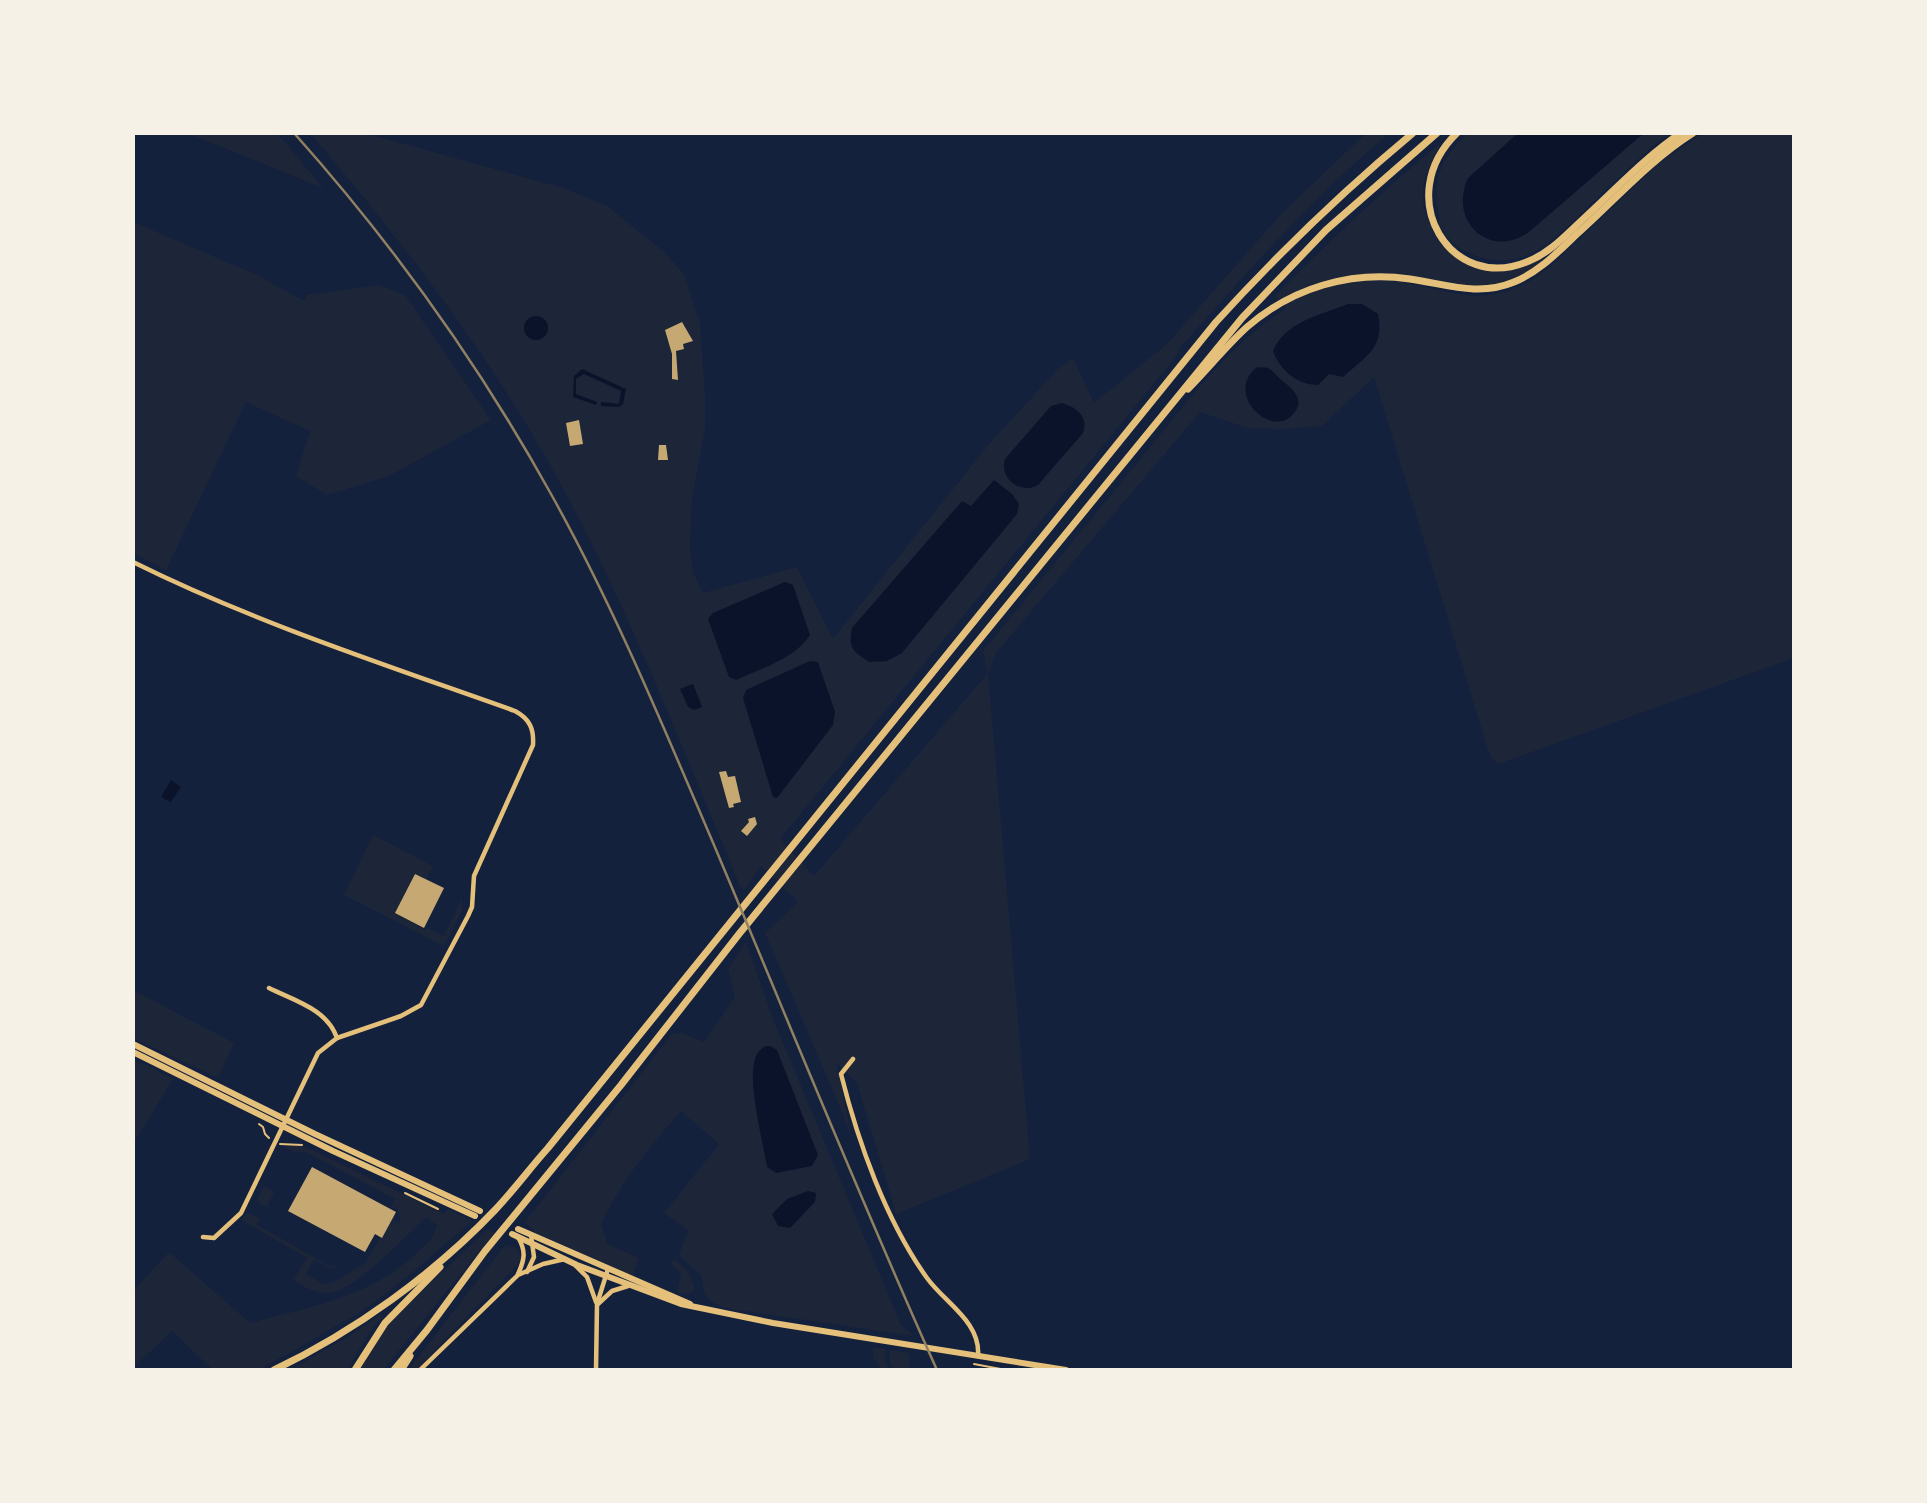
<svg xmlns="http://www.w3.org/2000/svg" width="1927" height="1503" font-family="Rubik,sans-serif">
<rect width="100%" height="100%" fill="#14213d"/>
<g fill="#1d2539">
<path d="M187 133H277L324 189 306 181Z"/>
<path d="M310 133H364L563 188 607 206 663 251 684 274 700 324 705 395V428L691 505 690 551 693 573 703 593 797 567 833 639 990 443 1058 369 1073 358 1094 403 1167 344 1282 213 1366 133H1390C1312 197 1245 275 1178 350L1179 353 780 839 814 876 988 673 983 651C1036 586 1090 521 1143 456 1184 406 1228 345 1284 310L1286 304 1310 292 1341 283 1371 280 1402 282 1458 294 1481 296 1506 292 1530 281 1551 266 1658 164 1703 133H1794V658L1498 764 1490 756 1374 377 1322 426 1280 429 1248 428 1200 412 996 653 988 673 1030 1159 896 1214 857 1083 836 1062 853 1144 844 1117 765 933 798 902 761 866 744 890 740 886C683 750 630 611 559 481 491 356 402 241 310 133Z"/>
<path d="M1467 133H1671L1654 145C1633 164 1612 184 1591 204 1570 224 1548 250 1518 258 1502 263 1487 260 1471 254 1456 248 1444 236 1438 221L1440 220C1430 181 1440 161 1467 133Z"/>
<path d="M1440 143C1437 158 1425 171 1423 188 1420 234 1458 274 1505 271 1518 271 1530 265 1541 259L1542 262C1478 305 1454 278 1386 274 1349 271 1311 282 1278 300L1275 296C1328 242 1382 192 1440 143Z"/>
<path d="M133 222 257 275 304 301 307 295 379 285 405 295 491 420 389 476 327 495 296 476 310 431 246 402 166 570 133 553Z"/>
<path d="M373 835 433 866 426 879 415 874 395 913 425 930 427 928 444 936 462 899V911L444 946 344 895Z"/>
<path d="M746 942 773 1019 901 1325 914 1336 725 1308C705 1300 704 1297 702 1277L679 1255 688 1230 664 1213 719 1144 681 1111C648 1149 623 1179 601 1224L607 1244 639 1258 633 1276 536 1233 525 1222 672 1034 681 1033 704 1042 735 997 728 969Z"/>
<path d="M133 990 234 1043 218 1078 133 1038Z"/>
<path d="M133 1059 173 1079 133 1144Z"/>
<path d="M291 1144 306 1147 444 1214 448 1209 472 1221 406 1278 362 1311 293 1351 258 1370H213L172 1331 133 1368V1291L169 1252 250 1323C310 1307 374 1296 419 1251 428 1243 434 1237 437 1225L426 1217C406 1236 354 1292 328 1293 315 1293 304 1287 293 1280L307 1258 242 1220 246 1213 260 1218 257 1225 331 1267 335 1266 338 1260 336 1268 332 1269 314 1260 306 1274 323 1284 336 1281 365 1263 396 1212 394 1222 401 1223 397 1207 390 1209 395 1199 304 1151 294 1152 284 1147Z"/>
<path d="M264 1186 274 1192 267 1207 279 1215 256 1201Z"/>
<path d="M488 1229 494 1233 383 1370H357L385 1330 408 1304Z"/>
<path d="M505 1245 517 1248 522 1257 518 1264 416 1370H408Z"/>
<path d="M675 1259 689 1273 695 1289C690 1296 685 1294 677 1293L681 1274 671 1263Z"/>
<path d="M381 1314 382 1318 369 1333 347 1370H290L349 1336Z"/>
<path d="M873 1347 886 1349 885 1360 888 1367 882 1370 873 1357Z"/>
<path d="M890 1350 909 1353 910 1370H894L889 1360Z"/>
</g>
<g fill="#0b132b">
<path d="M1518 133H1644L1529 232C1489 260 1448 221 1468 178Z"/>
<path d="M1348 304H1362L1378 314C1385 348 1366 356 1343 377L1329 374 1318 385C1297 385 1280 370 1273 351 1285 322 1320 315 1348 304Z"/>
<circle cx="536" cy="328" r="12"/>
<path d="M1257 367C1260 368 1264 367 1268 368 1272 370 1277 376 1280 379 1291 388 1306 398 1294 413 1273 441 1223 394 1257 367Z"/>
<path d="M582 369 626 389 623 404 619 407 601 406V402L619 404 621 391 584 374 576 379V394L597 402 596 405 573 397 574 376Z"/>
<path d="M1062 403C1076 407 1089 417 1083 433L1038 485C1021 495 999 479 1005 459L1051 406Z"/>
<path d="M994 480 1012 494 1019 504 1017 514 902 653 887 661 869 662C853 651 848 649 852 628L962 501 971 506Z"/>
<path d="M785 582 793 585 810 635C795 659 761 668 736 680L729 677 708 619 713 613Z"/>
<path d="M810 661 818 662 835 712 833 725 777 798 773 797 743 698 746 690Z"/>
<path d="M693 684 702 707 694 710 688 707 680 689Z"/>
<path d="M171 780 181 787 171 802 162 798V795Z"/>
<path d="M765 1046H770L777 1050 818 1155 812 1166 776 1173 767 1167C763 1142 747 1081 755 1059 757 1053 760 1050 765 1046Z"/>
<path d="M808 1191 816 1193 815 1202 790 1228 778 1226 772 1214 787 1199Z"/>
</g>
<g fill="#c6a872">
<path d="M682 322 693 341 683 344 684 349 676 351 678 380 672 379V354L665 330Z"/>
<path d="M579 420 583 444 570 446 566 423Z"/>
<path d="M659 445H666L668 460H658Z"/>
<path d="M726 771 728 777 735 776 741 802 733 804 734 807 729 808 719 772Z"/>
<path d="M755 817 757 824 747 836 741 831 749 822 748 819Z"/>
<path d="M415 874 444 888 424 928 395 913Z"/>
<path d="M312 1167 396 1212 382 1238 375 1234 365 1252 288 1211Z"/>
</g>
<g fill="none" stroke-linecap="round" stroke-linejoin="round">
<g stroke="#e5c07b" stroke-width="2">
<path d="M259 1124 263 1127 265 1134 269 1138"/>
<path d="M280 1144 302 1145"/>
<path d="M405 1193 438 1209"/>
<path d="M974 1364 1006 1370"/>
</g>
<g stroke="#e5c07b" stroke-width="4.5">
<path d="M133 562C256 623 386 665 515 711 530 719 534 729 533 745L474 876 472 907 468 916 421 1005 401 1016 337 1038 318 1053 241 1213 214 1238 203 1237"/>
<path d="M269 988C295 1001 327 1009 337 1038"/>
<path d="M853 1059 841 1074C858 1142 886 1221 927 1278 945 1303 981 1322 978 1356"/>
<path d="M518 1237C526 1251 525 1259 518 1274"/>
<path d="M575 1265 587 1277 596 1302"/>
<path d="M527 1272 534 1257 531 1235"/>
<path d="M598 1304 612 1291 628 1286"/>
<path d="M420 1370 518 1275 543 1264 565 1259"/>
<path d="M596 1370 597 1304 608 1269"/>
</g>
<g stroke="#e5c07b" stroke-width="6">
<path d="M133 1044 315 1134 480 1211"/>
<path d="M133 1052 333 1151 475 1216"/>
<path d="M518 1229 690 1304"/>
<path d="M512 1234 577 1265 681 1304 773 1323 1066 1370"/>
</g>
<g stroke="#e5c07b" stroke-width="7">
<path d="M1457 133C1391 197 1451 295 1529 261 1549 253 1564 237 1580 222 1613 192 1644 158 1681 133"/>
<path d="M1188 389C1208 369 1226 346 1247 327 1292 288 1351 270 1410 279 1446 284 1478 297 1514 282 1539 272 1558 252 1577 234 1615 200 1650 160 1693 133"/>
<path d="M274 1370C355 1331 433 1275 495 1210 514 1190 530 1168 548 1148L1216 322C1278 254 1342 192 1413 133"/>
<path d="M355 1370 385 1323 440 1267"/>
<path d="M394 1370 427 1330 485 1251 621 1085 739 934 1242 318 1326 230 1437 133"/>
<path d="M401 1370 410 1356"/>
</g>
<path stroke="#918062" stroke-width="2.5" d="M294 133C393 244 479 364 551 494 614 607 663 726 714 845 788 1020 859 1197 937 1370"/>
</g>
<rect width="1927" height="1503" fill="none" stroke="#f6f1e7" stroke-width="270"/>
</svg>
